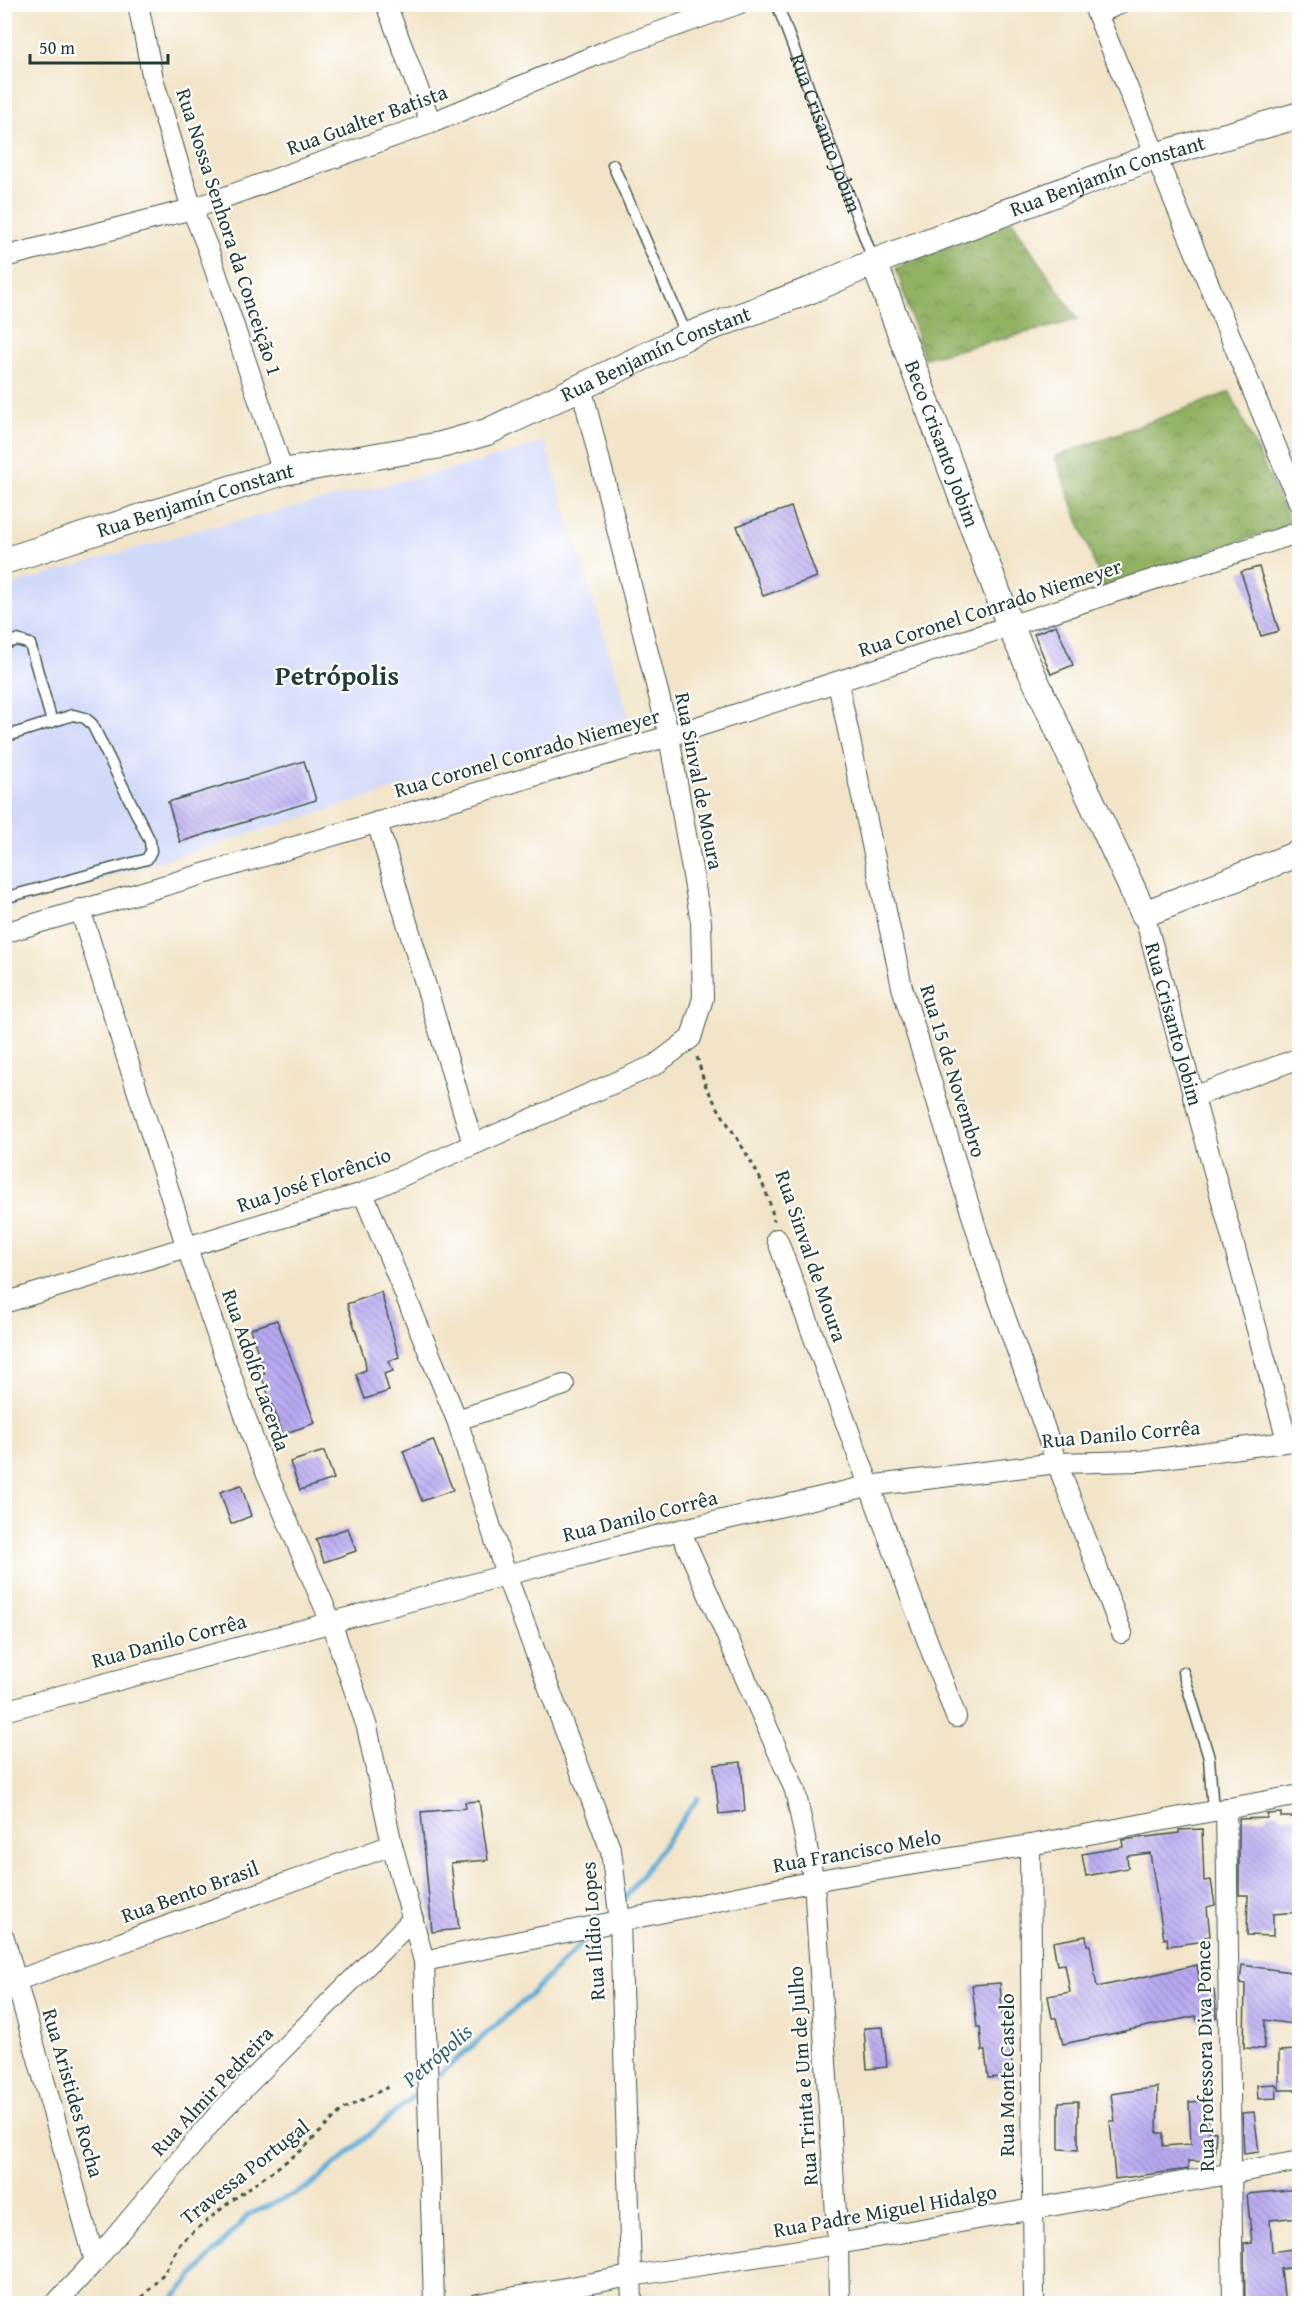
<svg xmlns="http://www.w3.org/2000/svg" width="1304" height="2308" font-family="'Gentium Book Plus',serif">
<defs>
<pattern id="forest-crowns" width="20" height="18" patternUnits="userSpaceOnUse" patternTransform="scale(1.5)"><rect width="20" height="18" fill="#92b163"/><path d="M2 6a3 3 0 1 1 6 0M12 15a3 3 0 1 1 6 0" fill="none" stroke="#779152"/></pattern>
<pattern id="building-back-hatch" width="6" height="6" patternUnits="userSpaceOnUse" patternTransform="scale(1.5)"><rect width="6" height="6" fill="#b9a9f1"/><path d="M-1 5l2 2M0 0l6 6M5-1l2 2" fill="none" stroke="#968bc4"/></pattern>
</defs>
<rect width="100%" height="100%" fill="#fff"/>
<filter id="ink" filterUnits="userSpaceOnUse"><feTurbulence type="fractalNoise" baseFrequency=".0167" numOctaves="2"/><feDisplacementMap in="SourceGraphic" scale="12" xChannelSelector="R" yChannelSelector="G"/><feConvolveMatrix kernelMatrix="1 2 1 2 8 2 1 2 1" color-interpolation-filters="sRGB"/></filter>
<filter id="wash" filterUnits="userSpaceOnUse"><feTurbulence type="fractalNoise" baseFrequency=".008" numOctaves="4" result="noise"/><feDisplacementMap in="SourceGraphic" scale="24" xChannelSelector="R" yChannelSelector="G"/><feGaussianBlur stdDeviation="1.35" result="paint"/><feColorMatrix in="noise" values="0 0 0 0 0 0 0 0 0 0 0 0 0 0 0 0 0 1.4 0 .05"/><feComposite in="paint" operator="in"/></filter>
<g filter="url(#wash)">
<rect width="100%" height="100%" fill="#f2e4c8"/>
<path fill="#d1d9f9" d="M545 442 629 717 5 909V587L191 532 469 465Z"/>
<g fill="url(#forest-crowns)" stroke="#58774c" stroke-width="1.5">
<path d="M1012 221 1078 320 924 358 896 268Z"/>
<path d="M1230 392 1291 524 1103 587 1055 457Z"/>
</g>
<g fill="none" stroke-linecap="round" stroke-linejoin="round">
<g stroke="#5ca9d5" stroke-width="5">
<path d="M623 1901 698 1798"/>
<path d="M433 2080 525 2000 591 1934"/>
<path d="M168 2304 248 2215 309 2187 423 2088"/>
</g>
</g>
<g id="blocks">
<g fill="url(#building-back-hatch)">
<path d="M791 507 817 577 763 596 737 526Z"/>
<path d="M1259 567 1279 631 1261 636 1241 572Z"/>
<path d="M1056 625 1073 665 1051 674 1034 634Z"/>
<path d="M304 761 316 800 180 842 168 802Z"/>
<path d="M381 1292 399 1357 389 1361 393 1371 384 1374 389 1391 365 1399 356 1374 366 1370 365 1360 347 1304Z"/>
<path d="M277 1320 315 1423 283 1434 261 1375 265 1374 250 1329Z"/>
<path d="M433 1440 453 1490 422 1501 403 1451Z"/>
<path d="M324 1451 334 1479 300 1490 290 1462Z"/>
<path d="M241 1485 251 1516 231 1524 220 1492Z"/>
<path d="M348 1528 356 1551 324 1562 316 1539Z"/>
<path d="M741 1762 745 1811 719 1814 714 1765Z"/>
<path d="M479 1801 488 1860 451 1863 459 1929 432 1932 421 1812 466 1808 465 1802Z"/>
<path d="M1281 1813V1817H1299V1912L1273 1914V1936L1247 1935 1248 1895H1239V1819L1267 1818V1814Z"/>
<path d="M1202 1829 1204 1881 1211 1880 1215 1905 1207 1907 1210 1936 1205 1937 1206 1941 1168 1946 1167 1938 1164 1939 1150 1853 1127 1856 1128 1868 1086 1876 1082 1854 1123 1847 1122 1840 1179 1833V1830Z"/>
<path d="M1086 1936 1087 1945H1090L1097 1987 1197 1965 1201 1992 1214 1990 1217 2017 1197 2020 1196 2016 1063 2044 1056 2018H1052L1048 1996 1070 1992 1065 1964 1057 1965 1053 1942Z"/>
<path d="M1242 1965 1297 1973 1292 2008 1299 2010V2025L1265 2020 1264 2049 1244 2048 1245 1984 1240 1983Z"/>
<path d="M1000 1983 1004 2036H1009L1013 2076 988 2078 985 2051H982L980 2027H977L972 1985Z"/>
<path d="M883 2027 887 2067 867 2069 864 2028Z"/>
<path d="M1298 2050 1297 2090H1279V2051Z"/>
<path d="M1276 2084 1277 2098 1258 2099 1257 2085Z"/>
<path d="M1158 2087 1157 2133H1163V2146L1191 2144 1189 2102 1207 2101 1209 2131 1216 2132 1214 2162 1188 2161V2169L1115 2179 1110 2121H1115L1111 2094Z"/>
<path d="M1078 2101V2150L1059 2149V2102Z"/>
<path d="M1254 2112 1259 2152 1244 2154 1242 2113Z"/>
<path d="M1299 2189V2217L1270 2220 1272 2252 1299 2248V2267L1281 2269 1285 2304H1245L1244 2244 1252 2243 1247 2194Z"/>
</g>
</g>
</g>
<g filter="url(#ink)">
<use href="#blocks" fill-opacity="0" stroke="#3f564a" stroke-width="1.5"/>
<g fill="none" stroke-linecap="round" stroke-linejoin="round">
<g stroke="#3f564a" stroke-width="13">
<g id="service">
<path id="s1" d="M777 4 874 262"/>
<path d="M613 165 687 336"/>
<path d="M4 644 17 640 30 644 52 722"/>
<path d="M4 737 73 715 85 718 92 724 150 841 151 851 147 859 4 898"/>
<path d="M1183 1672 1209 1758 1213 1811"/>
</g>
</g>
<g stroke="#3f564a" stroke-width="22">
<g id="minor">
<path d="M138 4 153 79 192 209 208 249 283 472"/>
<path d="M386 4 431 123"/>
<path d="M1093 4 1300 505"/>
<path d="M1097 14 1119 4"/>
<path d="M4 257 192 209 431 123 611 49 738 4"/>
<path d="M838 683 902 987 991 1277 1057 1463 1122 1633"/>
<path d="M377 822 473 1144"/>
<path d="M80 909 187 1248 258 1453 331 1622 367 1727 392 1845 424 1961 434 2304"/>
<path id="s2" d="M1144 914 1287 1440"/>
<path d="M4 933 669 736 1300 532"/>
<path d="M1193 1097 1300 1058"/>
<path d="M363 1193 457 1420 506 1575 611 1851 620 1921 632 2304"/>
<path d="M777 1239 956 1717"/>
<path d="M4 1303 363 1193 655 1065 691 1038 703 998 701 922 669 736 581 386"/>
<path d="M457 1420 564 1385"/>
<path d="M680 1530 795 1790 814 1881 838 2244 839 2304"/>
<path d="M4 1711 506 1575 680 1530 868 1486 1057 1463 1141 1461 1300 1440"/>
<path d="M1226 1808 1233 2304"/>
<path d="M1030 1845 1034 2304"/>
<path d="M4 1938 95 2261"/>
<path d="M424 1961 830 1878 1030 1845 1300 1795"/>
<path d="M4 1985 392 1845"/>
<path d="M55 2304 95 2261 220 2112 413 1919"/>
<path d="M478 2304 631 2276 838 2244 1300 2161"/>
</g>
</g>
<g stroke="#3f564a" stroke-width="28">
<g id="tertiary">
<path id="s3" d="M874 262 1010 626 1144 914 1300 853"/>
<path id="s4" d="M4 561 283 472 441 445 487 432 687 336 811 290 874 262 1155 156 1300 115"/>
</g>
</g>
<g stroke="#3f564a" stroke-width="3" stroke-dasharray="4.5 4.5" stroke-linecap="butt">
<path d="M697 1057C701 1069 703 1082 709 1092 731 1134 766 1173 774 1221"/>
<path d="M136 2304 164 2273 181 2242 231 2201 302 2150 342 2110 392 2085"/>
</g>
<use href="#service" stroke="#fff" stroke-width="10"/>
<use href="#minor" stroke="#fff" stroke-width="20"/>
<use href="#tertiary" stroke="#fff" stroke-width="26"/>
</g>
</g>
<g text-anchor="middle" stroke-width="4.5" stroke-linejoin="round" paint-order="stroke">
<g font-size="21" fill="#1f3d34" stroke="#fff">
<text transform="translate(367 120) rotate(-20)" y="7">Rua Gualter Batista</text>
<text dy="7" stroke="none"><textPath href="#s1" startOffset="138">Rua Crisanto Jobim</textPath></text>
<text dy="7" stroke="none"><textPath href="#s4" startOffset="1173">Rua Benjamín Constant</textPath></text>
<text transform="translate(229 232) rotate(72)" y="7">Rua Nossa Senhora da Conceição 1</text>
<text dy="7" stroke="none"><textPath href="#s4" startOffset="687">Rua Benjamín Constant</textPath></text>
<text dy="7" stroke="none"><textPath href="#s3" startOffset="194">Beco Crisanto Jobim</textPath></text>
<text dy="7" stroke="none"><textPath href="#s4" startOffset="201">Rua Benjamín Constant</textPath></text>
<text transform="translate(990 608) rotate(-18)" y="7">Rua Coronel Conrado Niemeyer</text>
<text transform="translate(527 753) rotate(-16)" y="7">Rua Coronel Conrado Niemeyer</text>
<text transform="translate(699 781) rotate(79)" y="7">Rua Sinval de Moura</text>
<text dy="7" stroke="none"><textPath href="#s2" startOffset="114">Rua Crisanto Jobim</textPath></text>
<text transform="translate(953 1071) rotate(73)" y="7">Rua 15 de Novembro</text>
<text transform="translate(314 1180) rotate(-19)" y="7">Rua José Florêncio</text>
<text transform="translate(811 1256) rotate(71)" y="7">Rua Sinval de Moura</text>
<text transform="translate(256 1370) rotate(71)" y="7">Rua Adolfo Lacerda</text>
<text transform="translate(1121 1434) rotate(-5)" y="7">Rua Danilo Corrêa</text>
<text transform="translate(640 1516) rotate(-14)" y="7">Rua Danilo Corrêa</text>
<text transform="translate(169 1641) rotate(-15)" y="7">Rua Danilo Corrêa</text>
<text transform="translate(857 1851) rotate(-10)" y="7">Rua Francisco Melo</text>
<text transform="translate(190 1892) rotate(-20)" y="7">Rua Bento Brasil</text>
<text transform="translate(593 1931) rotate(-94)" y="7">Rua Ilídio Lopes</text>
<text transform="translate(1205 2056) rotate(-91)" y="7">Rua Professora Diva Ponce</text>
<text transform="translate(1007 2075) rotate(-90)" y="7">Rua Monte Castelo</text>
<text transform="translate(803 2076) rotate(-94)" y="7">Rua Trinta e Um de Julho</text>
<text transform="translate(212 2091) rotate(-47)" y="7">Rua Almir Pedreira</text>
<text transform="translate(73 2093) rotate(74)" y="7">Rua Aristides Rocha</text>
<text transform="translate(245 2172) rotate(-38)" y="7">Travessa Portugal</text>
<text transform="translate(885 2211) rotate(-10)" y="7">Rua Padre Miguel Hidalgo</text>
</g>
<g font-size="22" font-style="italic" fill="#34636c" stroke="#fff">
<text transform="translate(437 2055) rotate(-41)" y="8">Petrópolis</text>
</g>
<g font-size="27" font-weight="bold" fill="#1f3d34" stroke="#fff">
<text x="337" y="685">Petrópolis</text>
</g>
</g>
<rect width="1304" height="2308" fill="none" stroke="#fff" stroke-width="24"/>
<path d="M30 54v9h138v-9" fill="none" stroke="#1f3d34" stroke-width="3"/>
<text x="39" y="54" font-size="18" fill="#1f3d34" stroke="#ffffff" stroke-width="4.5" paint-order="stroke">50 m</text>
</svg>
